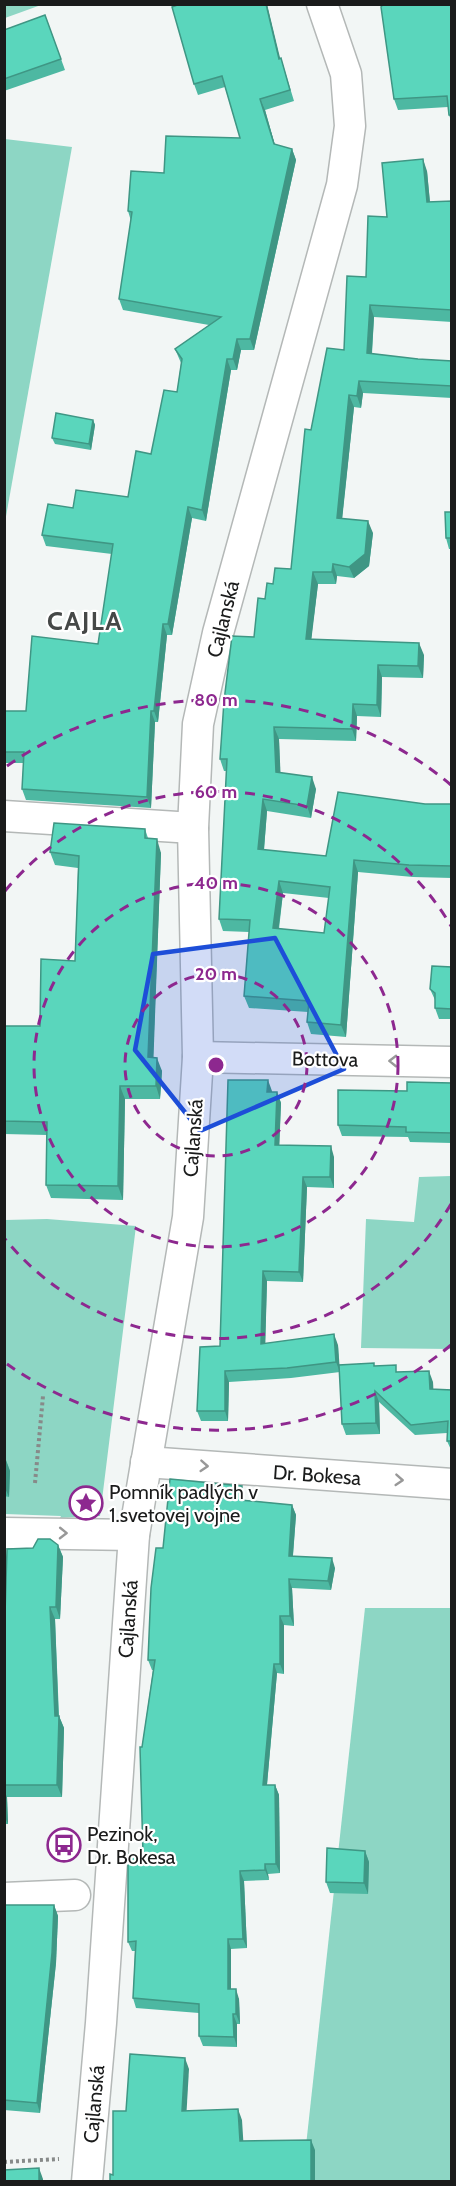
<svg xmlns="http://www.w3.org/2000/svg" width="456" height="2186" font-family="Cabin,sans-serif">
<rect width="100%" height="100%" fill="#f2f6f5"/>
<g fill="#8dd6c4">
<path d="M5 4H41V5L5 18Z"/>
<path d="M5 139 72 147 5 522 4 139Z"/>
<path d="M451 1176V1349L361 1348 366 1219 414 1222 419 1177Z"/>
<path d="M47 1219 136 1226 100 1516 60 1518 61 1516 5 1514V1220Z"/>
<path d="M365 1608H451V2181L302 2182Z"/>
</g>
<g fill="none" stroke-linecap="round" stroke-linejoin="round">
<g stroke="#b4b8b7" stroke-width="33">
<g id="minor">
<path d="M4 816 193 828"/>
<path d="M198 1057 452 1062"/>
<path d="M146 1462 452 1484"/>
<path d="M4 1533 134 1535"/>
<path d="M4 1898 75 1895"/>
<path d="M87 2182 101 2023 134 1535 188 1217 198 1057 193 828 198 724 218 633 342 185 350 126 346 74 322 4"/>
</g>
</g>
<g stroke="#878a89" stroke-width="4" stroke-dasharray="3 3" stroke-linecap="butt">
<path d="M35 1483 43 1396"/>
<path d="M4 2162 59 2159"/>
</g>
<use href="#minor" stroke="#fff" stroke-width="30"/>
</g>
<g fill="#4db8a2" fill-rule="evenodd">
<path d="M452 4V123L449 115 448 107 398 110 394 99Z"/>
<path d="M45 15 65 70 4 91V30Z"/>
<path d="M281 58 294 101 265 110 275 145 292 149 296 160 254 350H241L237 370H231L206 521 192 518 172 635H167L158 722H155L151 808 26 800 22 789 24 763H4V711H26L98 644 112 554 46 546 42 535 73 508 128 497 151 454 177 392 181 363 175 349 209 325 123 310 119 299 131 221 128 211 164 173 240 138 225 87 198 95 194 84Z"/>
<path d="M427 171 430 202 452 201V322L374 317 372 354 418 359 452 361V398L363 393 361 408 354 407 342 518 373 533 369 566 354 578 337 576 336 584H318L311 639 424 655 423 678 382 677 381 717 357 716 356 741 279 739 280 773 316 789 311 818 267 811 264 850 326 856 425 804H452V878L413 877 358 872 346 1037 311 1034 307 1022 308 1012 249 1008 244 996 249 932 223 931 219 919 227 771H224L220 759 265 599 273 584 291 569 311 430 344 350 366 277 387 217ZM283 893 329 898 324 933 279 929Z"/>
<path d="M93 420 95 425 91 450 55 444 52 438Z"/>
<path d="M452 512V549H449L446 538Z"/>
<path d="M145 829 148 838 161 853 153 1058 162 1071 160 1099H125L123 1200 51 1198 46 1185 47 1135 4 1134V1026H40L75 961 78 868 55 865 50 852Z"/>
<path d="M452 967V1019H439L435 1008V1000L430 989Z"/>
<path d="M452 1083V1143L410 1142 408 1137 342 1136 338 1125 407 1091Z"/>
<path d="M272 1091V1092H277L281 1103 279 1145 334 1157V1188L307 1187 303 1282 267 1281 265 1344 338 1345 339 1365 374 1363V1366L433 1382V1389L452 1390V1452L447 1441V1433L415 1435 379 1402 380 1434 346 1435 342 1424 340 1372 291 1378 229 1382 228 1421H201L197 1411 220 1346Z"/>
<path d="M4 1455 10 1471 9 1497 4 1496Z"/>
<path d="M245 1496V1500L292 1505 296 1515 293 1556 335 1568 331 1590 292 1588 294 1626 284 1625V1674L277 1673 267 1785H275L279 1795 280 1873 268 1874 269 1880 244 1881 247 1948 231 1949V1989L239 1999 240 2024H237V2047L203 2046 199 2036V2013L136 2008 133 1998 135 1951H132L128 1942 143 1854 142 1747 153 1670H152L148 1660 163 1548Z"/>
<path d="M58 1545 63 1557 60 1619H55L59 1716 64 1728 62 1797H7L8 1824H4V1647L33 1548Z"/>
<path d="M365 1851 369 1862 368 1894 330 1893 326 1882Z"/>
<path d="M4 1905H54L58 1916 56 1963 40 2113 4 2110Z"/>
</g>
<g fill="#3f9684">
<path d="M266 4H267L283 70 279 59Z"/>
<path d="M260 99 265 110 278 156 274 144Z"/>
<path d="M292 149 296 160 254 350 250 339Z"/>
<path d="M423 159 427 171 431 214 427 202Z"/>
<path d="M370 305 374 317 371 365 367 353Z"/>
<path d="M237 339 241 350 237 370 233 359Z"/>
<path d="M227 359 231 370 206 521 202 510Z"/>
<path d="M359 381 363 393 361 408 357 396Z"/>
<path d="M349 395 354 407 341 530 337 518Z"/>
<path d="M93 420 95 425 91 450 89 444Z"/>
<path d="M188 507 192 518 172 635 168 624Z"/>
<path d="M368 521 373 533 369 566 354 578 349 567Z"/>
<path d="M333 564 337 576 336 584 332 572Z"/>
<path d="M313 572 318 584 310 651 306 639Z"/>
<path d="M163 624 167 635 158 722 154 711Z"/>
<path d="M419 643 424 655 423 678 418 666Z"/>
<path d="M378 665 382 677 381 717 377 705Z"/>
<path d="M353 704 357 716 356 741 352 729Z"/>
<path d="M151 711 155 722 151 808 147 797Z"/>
<path d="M274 727 279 739 281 784 276 772Z"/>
<path d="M312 777 316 789 311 818 307 806Z"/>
<path d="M263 799 267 811 263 861 258 849Z"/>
<path d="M157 839 161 853 153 1071 148 1057Z"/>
<path d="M354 860 358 872 346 1037 341 1025Z"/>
<path d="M279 881 283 893 277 940 273 928Z"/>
<path d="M157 1058 162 1071 160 1099 156 1086Z"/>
<path d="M268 1080 272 1091 271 1103 267 1092Z"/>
<path d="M120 1086 125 1099 123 1200 118 1186Z"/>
<path d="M277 1092 281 1103 279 1155 275 1145Z"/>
<path d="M331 1146 334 1157V1188L330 1177Z"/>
<path d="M303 1177 307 1187 303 1282 299 1272Z"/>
<path d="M263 1271 267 1281 265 1355 261 1344Z"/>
<path d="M334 1334 338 1345 340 1372 336 1362Z"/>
<path d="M225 1371 229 1382 228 1421 225 1411Z"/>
<path d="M429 1371 433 1382 434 1400 430 1389Z"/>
<path d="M375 1391 379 1402 380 1434 376 1423Z"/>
<path d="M4 1455 10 1471 9 1497 4 1486Z"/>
<path d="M242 1486 245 1496 243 1510 240 1500Z"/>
<path d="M292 1505 296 1515 292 1566 289 1556Z"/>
<path d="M58 1545 63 1557 60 1619 56 1607Z"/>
<path d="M332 1558 335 1568 331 1590 328 1581Z"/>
<path d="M289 1579 292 1588 294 1626 290 1616Z"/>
<path d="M50 1607 55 1619 59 1727V1716L64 1728 62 1797 57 1785Z"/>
<path d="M280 1616 284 1625V1674L280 1664Z"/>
<path d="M274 1664 277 1673 266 1795 263 1785Z"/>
<path d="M275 1785 279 1795 280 1873 276 1864Z"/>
<path d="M4 1790 7 1797 8 1824 4 1815Z"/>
<path d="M365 1851 369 1862 368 1894 364 1883Z"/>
<path d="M265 1864 268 1874 269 1880 265 1870Z"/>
<path d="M240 1871 244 1881 247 1948 243 1939Z"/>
<path d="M54 1905 58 1916 56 1963 40 2113 37 2103Z"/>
<path d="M228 1939 231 1949V1999L228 1989Z"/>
<path d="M236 1989 239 1999 240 2024 236 2014Z"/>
<path d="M233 2014 237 2024V2047L234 2037Z"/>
<path d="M185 2058 189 2069 186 2121 182 2111Z"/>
<path d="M238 2109 242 2120 244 2152 240 2141Z"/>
<path d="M311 2140 315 2150V2181H311Z"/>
<path d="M39 2168 43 2179V2181H39Z"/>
</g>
<g fill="#5ad6bc" stroke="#3f9684" stroke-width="1.5" fill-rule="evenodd">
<path d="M180 4H266L279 59 281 58 290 90 260 99 274 144 292 149 250 339H237L233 359H227L202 510 188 507 168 624H163L154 711H151L147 797 22 789 24 752H4V711H26L32 636 98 644 113 544 42 535 48 504 73 508 76 490 128 497 136 451 151 454 164 390 177 392 182 359 175 349 221 317 119 299 132 212 128 211 131 171 164 173 166 136 240 138 222 76 194 84 172 7Z"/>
<path d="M383 4H452V115H449L447 96 394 99 381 7Z"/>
<path d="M45 15 61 59 4 79V30Z"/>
<path d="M423 159 427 202 452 201V310L370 305 367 353 418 359 452 361V386L359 381 357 396 349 395 337 518 368 521 365 554 349 567 333 564 332 572H313L306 639 419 643 418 666 378 665 377 705 353 704 352 729 274 727 276 772 312 777 307 806 263 799 258 849 326 856 338 792 425 804H452V866L409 865 354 860 341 1025 307 1022 309 1001 244 996 250 920 219 919 227 759H220L224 701 232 636 254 637 258 598 265 599 267 583 273 584 275 568 291 569 305 429 311 430 327 348 344 350 347 276 366 277 368 216 387 217 382 163ZM279 881 330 887 324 933 273 928Z"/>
<path d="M56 413 93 420 89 444 52 438Z"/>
<path d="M445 512H452V538H446Z"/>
<path d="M54 823 145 829V838L157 839 148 1057 157 1058 156 1086H120L118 1186 46 1185 47 1122 4 1121V1026H40L41 959 75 961 79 856 50 852Z"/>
<path d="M432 966 452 967V1009L435 1008V993L430 989Z"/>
<path d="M228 1080H268L267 1092H277L275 1145 331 1146 330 1177H303L299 1272 263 1271 261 1344 334 1334 336 1362 287 1368 225 1371V1411H197L200 1347 220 1346Z"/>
<path d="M407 1082 452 1083V1133L406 1132V1127L338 1125V1090L407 1091Z"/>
<path d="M374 1363V1366L396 1365V1372L429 1371 430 1389 452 1390V1441H447L448 1421 411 1425 375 1391 376 1423 342 1424 339 1365Z"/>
<path d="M170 1479 242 1486 240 1500 292 1505 289 1556 332 1558 328 1581 289 1579 290 1616H280V1664H274L263 1785H275L276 1864H265V1870L240 1871 243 1939H228V1989H236V2014H233L234 2037 199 2036V2004L133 1998 136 1941 128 1942V1854H143L140 1747H142L155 1660H148L151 1588 156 1548H163Z"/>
<path d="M38 1539H50L58 1545 56 1607H50L55 1716H59L57 1785H4V1647L7 1549 33 1548Z"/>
<path d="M327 1848 365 1851 364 1883 326 1882Z"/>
<path d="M4 1905H54L52 1953 37 2103 4 2100Z"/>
<path d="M130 2054 185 2058 182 2111 238 2109 240 2141 311 2140V2181H110V2174L113 2175V2111H126Z"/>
<path d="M39 2168V2181H4V2170Z"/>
</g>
<defs><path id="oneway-chevron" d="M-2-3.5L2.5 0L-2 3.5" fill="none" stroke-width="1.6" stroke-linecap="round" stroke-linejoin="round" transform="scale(1.5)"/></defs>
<g stroke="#989898">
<use href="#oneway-chevron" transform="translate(393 1061) rotate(-179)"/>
<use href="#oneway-chevron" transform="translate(204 1466) rotate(4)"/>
<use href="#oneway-chevron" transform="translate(399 1480) rotate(4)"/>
<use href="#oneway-chevron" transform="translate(63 1533) rotate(1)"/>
</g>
<path fill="#1d4ed8" fill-opacity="0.2" stroke="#1d4ed8" stroke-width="4.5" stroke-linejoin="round" d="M275 938 344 1069 200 1131 135 1050 153 954Z"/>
<g fill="none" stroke="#8d288f" stroke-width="3" stroke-dasharray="10 8">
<circle cx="216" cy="1065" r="91"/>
<circle cx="216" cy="1065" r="182"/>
<path d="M451 1204A273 273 0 0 1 5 1239M5 891A273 273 0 0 1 451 926"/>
<path d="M451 1345A365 365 0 0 1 7 1364M7 766A365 365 0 0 1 451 785"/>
</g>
<defs>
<g id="sight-ring" transform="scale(1.725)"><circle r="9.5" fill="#fff" stroke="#8d288f" stroke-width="1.5"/><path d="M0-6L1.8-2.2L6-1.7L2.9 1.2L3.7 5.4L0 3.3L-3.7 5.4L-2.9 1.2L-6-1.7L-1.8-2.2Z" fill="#8d288f"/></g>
<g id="bus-ring" transform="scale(1.725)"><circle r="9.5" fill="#fff" stroke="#8d288f" stroke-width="1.5"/><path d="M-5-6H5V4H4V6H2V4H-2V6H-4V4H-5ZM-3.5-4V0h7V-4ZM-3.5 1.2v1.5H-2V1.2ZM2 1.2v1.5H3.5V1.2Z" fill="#8d288f"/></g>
</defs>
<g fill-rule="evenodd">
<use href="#sight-ring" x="86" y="1503"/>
<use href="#bus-ring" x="64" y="1845"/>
</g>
<g text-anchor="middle" stroke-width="4.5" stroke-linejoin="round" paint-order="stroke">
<g font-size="20" fill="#1a1b1b" stroke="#fff">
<text transform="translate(223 619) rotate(-76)" y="7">Cajlanská</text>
<text transform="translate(325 1059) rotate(1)" y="7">Bottova</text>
<text transform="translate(193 1138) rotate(-86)" y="7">Cajlanská</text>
<text transform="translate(317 1475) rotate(4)" y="7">Dr. Bokesa</text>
<text transform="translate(128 1619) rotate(-86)" y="7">Cajlanská</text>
<text transform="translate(94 2104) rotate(-85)" y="7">Cajlanská</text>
</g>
<g font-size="20" fill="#1a1b1b" stroke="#fff" text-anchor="start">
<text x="109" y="1499">Pomník padlých v<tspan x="109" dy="23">1.svetovej vojne</tspan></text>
<text x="87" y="1841">Pezinok,<tspan x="87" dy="23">Dr. Bokesa</tspan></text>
</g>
<g font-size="26" font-weight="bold" letter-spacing="1.5" fill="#454847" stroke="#fff">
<text x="85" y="630">CAJLA</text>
</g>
</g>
<circle cx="216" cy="1065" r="9" fill="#8d288f" stroke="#fff" stroke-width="3"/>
<g font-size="18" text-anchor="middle" font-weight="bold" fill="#8d288f" stroke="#fff" stroke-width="4.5" stroke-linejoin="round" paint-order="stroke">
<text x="216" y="706">80 m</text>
<text x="216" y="798">60 m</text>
<text x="216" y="889">40 m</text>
<text x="216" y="980">20 m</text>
</g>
<rect width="456" height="2186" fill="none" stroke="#1a1b1b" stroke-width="12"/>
</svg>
